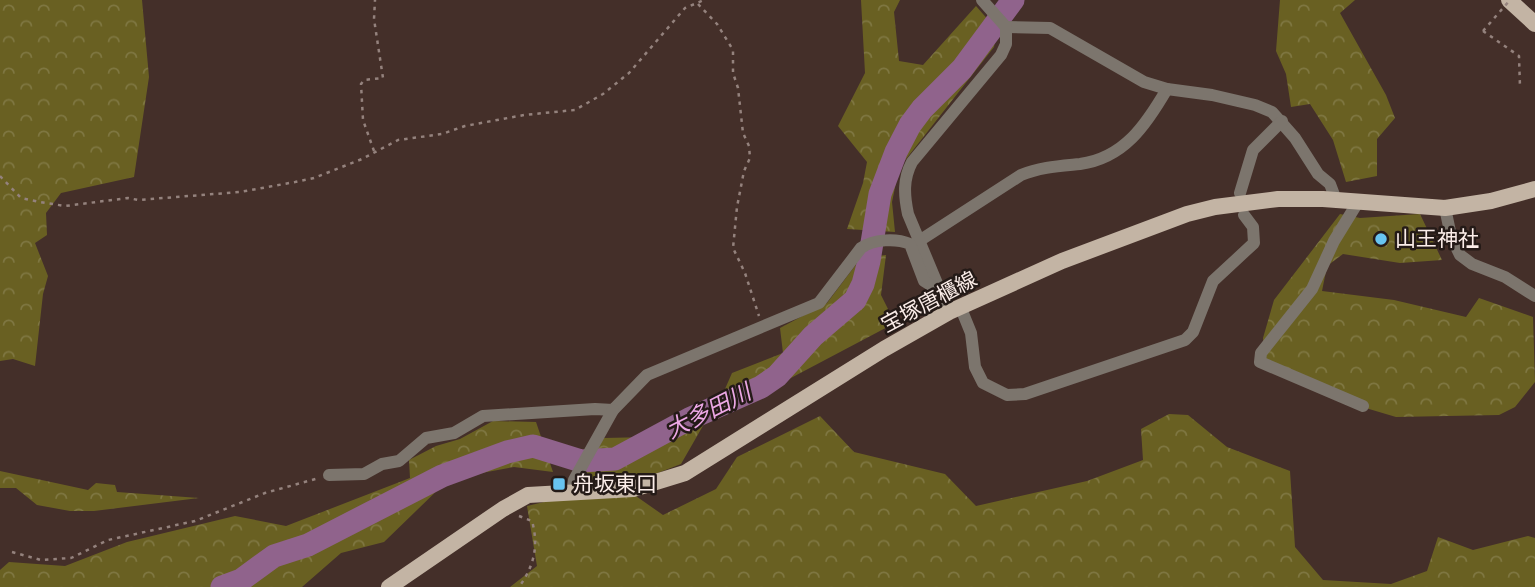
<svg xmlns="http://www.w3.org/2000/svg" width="1535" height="587" font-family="'IBM Plex Sans','Noto Sans JP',sans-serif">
<defs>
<pattern id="forest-crowns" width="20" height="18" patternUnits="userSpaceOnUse" patternTransform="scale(1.75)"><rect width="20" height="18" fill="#696022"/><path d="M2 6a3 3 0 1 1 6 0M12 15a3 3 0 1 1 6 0" fill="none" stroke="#7f7742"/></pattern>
</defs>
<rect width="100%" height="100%" fill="#442f29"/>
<g fill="url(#forest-crowns)">
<path d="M0 0H142L149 77 134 177 61 193 46 213 47 235 35 243 48 276 43 294 35 366 13 359 0 361Z"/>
<path d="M861 0H900L894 12 899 61 923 65 976 6 997 30 994 47 899 168 892 202 895 232 847 229 863 183 867 162 838 126 865 73Z"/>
<path d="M1280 0H1355L1340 13 1386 95 1395 118 1377 139V176L1346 182 1333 140 1310 104 1291 107 1286 74 1276 51Z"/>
<path d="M1340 214 1360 218 1420 214 1442 260 1400 263 1343 254 1327 266 1322 291 1394 300 1466 317 1479 298 1533 317 1535 382 1515 407 1499 415 1396 417 1359 406 1265 366 1263 338 1274 300Z"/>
<path d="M886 255 881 295 895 323 704 424 681 464 642 479 574 480 604 438 650 437 688 415 725 389 732 373 783 353 780 328 827 303 861 258Z"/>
<path d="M1169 414 1188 415 1227 447 1290 471 1295 547 1323 580 1391 584 1427 571 1438 537 1473 550 1528 536 1535 538V587H510L537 566 527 506 578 494H633L663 515 716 489 737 457 820 416 854 452 945 474 976 506 1087 481 1143 460 1141 429Z"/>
<path d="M493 421 536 422 553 472 514 467 449 479 384 542 341 553 302 587H0V570L9 562 65 566 127 542 235 516 286 526 410 478 409 460 436 446 460 439Z"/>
<path d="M0 471 88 490 96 483 115 485 117 492 199 498 94 511H70L37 505 16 488H0Z"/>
</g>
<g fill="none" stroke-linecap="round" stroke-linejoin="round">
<path stroke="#90638c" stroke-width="23" d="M222 587 241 580 274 556 308 545 442 476 507 452 533 446 581 461 615 459 689 419 761 387 777 376 813 336 855 300 863 284 869 261 880 194 896 152 910 125 922 109 962 69 1013 0"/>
<g stroke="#94827d" stroke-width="2.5" stroke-dasharray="3.5 5" stroke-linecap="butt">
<path d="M698 4 717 24 733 50V73L738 88 743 133 749 146 750 158 744 171 737 207 733 248 745 273 759 316"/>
<path d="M1483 31 1519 56 1520 87"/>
<path d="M374 151 363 120 361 84 364 80 383 78 374 19 375 0"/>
<path d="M0 176 21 198 40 202 65 206 128 198 138 200 240 192 295 182 314 178 362 159 398 140 442 134 465 126 524 115 575 110 603 94 629 73 685 8 704 0"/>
<path d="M519 516 532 521C539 546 534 566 519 587"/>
<path d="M12 552 41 560 71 558 108 540 195 521 265 493 319 478"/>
</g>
<g stroke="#7c756d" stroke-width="12">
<path d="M1006 27 1050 28 1144 82 1167 89 1212 95 1255 105 1272 112 1295 138 1318 174 1330 184 1336 200"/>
<path d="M1240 193 1253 150 1282 121"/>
<path d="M1358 202 1334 241 1312 289 1261 353 1260 362 1363 406"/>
<path d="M1445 208 1451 236 1460 255 1472 264 1505 277 1535 296"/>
<path d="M919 241 1021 175C1040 167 1060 166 1080 164 1124 158 1146 125 1167 89"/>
<path d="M960 306 971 333 975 367 983 383 1007 395 1025 394 1185 340 1193 332 1213 281 1254 243 1253 227 1244 215"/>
<path d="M949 312 908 214C904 195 903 179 912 162L1001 55 1006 44V27L982 0"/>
<path d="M329 475 364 474 382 464 399 461 426 438 454 433 483 416 595 409 613 410 647 375 819 303 861 248C874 239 896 238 910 244L924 281 940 291"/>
<path d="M571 493 574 480 613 410"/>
</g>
<g stroke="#c3b4a4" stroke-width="16">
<path d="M1509 0 1535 24"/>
<path d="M389 587 503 509 528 495 633 489 685 473 884 349 949 312 1062 261 1187 214 1215 207 1278 199H1323L1445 208 1491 201 1535 189"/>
</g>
<path stroke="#94827d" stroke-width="2.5" stroke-dasharray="3.5 5" stroke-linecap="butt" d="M1483 31 1510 0"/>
</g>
<g fill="#68c4f0" stroke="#241a17" stroke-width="2.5">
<circle cx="1381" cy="239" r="7"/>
<rect x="552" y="477" width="14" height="14" rx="3.5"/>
</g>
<g text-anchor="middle" stroke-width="5" stroke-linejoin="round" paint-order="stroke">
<g font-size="21" fill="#fbede9" stroke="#241a17" text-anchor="start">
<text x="1395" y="246">山王神社</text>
<text x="573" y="491">舟坂東口</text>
</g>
<g font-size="21" fill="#fbede9" stroke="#241a17">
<text transform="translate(929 302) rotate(-28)" y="7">宝塚唐櫃線</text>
</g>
<g font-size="23" font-style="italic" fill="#eda8e6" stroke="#241a17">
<text transform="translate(708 411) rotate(-27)" y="8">大多田川</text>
</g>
</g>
</svg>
